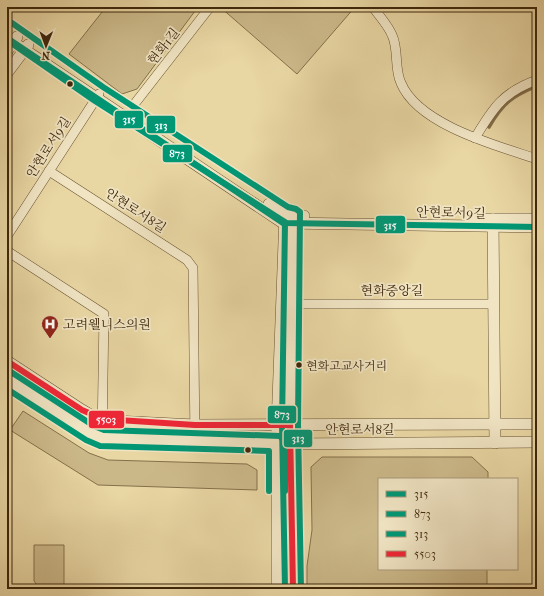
<svg xmlns="http://www.w3.org/2000/svg" width="544" height="596" font-family="'IM FELL French Canon','Noto Serif KR',serif">
<rect width="100%" height="100%" fill="#e8d6a3"/>
<filter id="stains"><feTurbulence type="fractalNoise" baseFrequency=".005" numOctaves="4"/><feColorMatrix values="0 0 0 0 .2 0 0 0 0 .09 0 0 0 0 .02 0 0 0 .5 -.17"/></filter>
<radialGradient id="worn" r=".72"><stop offset=".6" stop-color="#630" stop-opacity="0"/><stop offset="1" stop-color="#630" stop-opacity=".3"/></radialGradient>
<g fill="#cbb889" stroke="#85704a">
<path d="M106 7H198L137 89 122 94 69 54Z"/>
<path d="M220 7H355L297 74Z"/>
<path d="M23 411 89 453 108 460 247 464 257 470V490L98 485 10 430Z"/>
<path d="M322 457H472L488 472V479H379V569H487V589H307V566L312 530 311 467Z"/>
<path d="M34 545H64V589H40L34 581Z"/>
</g>
<g fill="none" stroke-linecap="round" stroke-linejoin="round">
<path stroke="#826c48" stroke-width="3.5" d="M489 127C503 103 511 97 537 86"/>
<g stroke="#695332" stroke-width="10">
<g id="minor">
<path d="M373 7C379 16 388 25 392 35 399 49 394 69 401 83 418 125 498 146 537 159"/>
<path d="M136 102 210 7"/>
<path d="M475 138C493 108 503 92 537 80"/>
<path d="M49 171 187 260 193 268 195 442"/>
<path d="M7 236 99 94"/>
<path d="M7 251 104 314 102 438"/>
<path d="M286 304H493"/>
</g>
</g>
<g stroke="#695332" stroke-width="12">
<g id="tertiary">
<path d="M7 38 283 223 537 227"/>
<path d="M7 51 17 37"/>
<path d="M7 73 28 45"/>
<path d="M269 204 285 214 304 216"/>
<path d="M470 219H537"/>
<path d="M493 219 495 443"/>
<path d="M7 361 82 410 92 416 113 421 195 425 537 424"/>
<path d="M7 379 90 433 102 438 195 442 290 444 537 442"/>
<path d="M277 589V426L285 216"/>
<path d="M293 589 290 425 293 216"/>
</g>
</g>
<use href="#minor" stroke="#f0e4c3" stroke-width="9"/>
<use href="#tertiary" stroke="#f0e4c3" stroke-width="11"/>
<g stroke="#f0e4c3" stroke-width="9">
<path id="bus-1" d="M7 38 283 223 537 227"/>
</g>
<g stroke="#f0e4c3" stroke-width="9">
<g id="bus-2">
<path d="M7 40 95 101 285 222 282 425 285 589"/>
<path d="M7 389 86 440 100 446 269 451V491"/>
</g>
</g>
<g stroke="#f0e4c3" stroke-width="9">
<g id="bus-3">
<path d="M12 23 103 87 288 207 296 209 300 212 298 425 301 589"/>
<path d="M11 372 94 426 104 430 280 436 285 442V491"/>
</g>
</g>
<g stroke="#f0e4c3" stroke-width="9">
<path id="bus-4" d="M7 361 82 410 103 419 195 425H290L293 589"/>
</g>
<use href="#bus-1" stroke="#009775" stroke-width="6"/>
<use href="#bus-2" stroke="#009775" stroke-width="6"/>
<use href="#bus-3" stroke="#009775" stroke-width="6"/>
<use href="#bus-4" stroke="#ee2737" stroke-width="6"/>
</g>
<defs>
<g id="hospital-pin" transform="scale(0.9)"><path d="M0 17L-7.5 6A9.5 9.5 0 1 1 7.5 6Z" fill="#8f2418" stroke="#f0e4c3"/><path d="M-5-5h3v3.5h4V-5h3V5h-3V1.5h-4V5h-3Z" fill="#fff"/></g>
</defs>
<g fill-rule="evenodd">
<use href="#hospital-pin" x="50" y="324"/>
</g>
<g fill="#3f270c" stroke="#f0e4c3" stroke-width="1.5">
<circle cx="70" cy="84" r="3.5"/>
<circle cx="299" cy="365" r="3.5"/>
<circle cx="248" cy="450" r="3.5"/>
</g>
<g text-anchor="middle" stroke-width="3.5" stroke-linejoin="round" paint-order="stroke">
<g font-size="12" fill="#3f270c" stroke="#f0e4c3" text-anchor="start">
<text x="306" y="370">현화고교사거리</text>
</g>
<g font-size="13" fill="#3f270c" stroke="#f0e4c3">
<text transform="translate(163 46) rotate(-52)" y="5">현화1길</text>
<text transform="translate(48 147) rotate(-57)" y="5">안현로서9길</text>
<text transform="translate(136 210) rotate(33)" y="5">안현로서8길</text>
<text transform="translate(451 212) rotate(1)" y="5">안현로서9길</text>
<text x="392" y="295">현화중앙길</text>
<text x="360" y="434">안현로서8길</text>
</g>
<g font-size="13" fill="#3f270c" stroke="#f0e4c3" text-anchor="start">
<text x="63" y="329">고려웰니스의원</text>
</g>
</g>
<g stroke="#f0e4c3" stroke-width="1.5">
<rect x="114" y="110" width="30" height="19" rx="4" fill="#009775"/>
<rect x="146" y="115" width="30" height="19" rx="4" fill="#009775"/>
<rect x="162" y="144" width="31" height="19" rx="4" fill="#009775"/>
<rect x="375" y="215" width="31" height="19" rx="4" fill="#009775"/>
<rect x="267" y="405" width="30" height="19" rx="4" fill="#009775"/>
<rect x="88" y="410" width="37" height="19" rx="4" fill="#ee2737"/>
<rect x="283" y="429" width="30" height="19" rx="4" fill="#009775"/>
</g>
<g font-size="11" text-anchor="middle" font-weight="bold" fill="#fff">
<text x="129" y="123">315</text>
<text x="161" y="129">313</text>
<text x="177" y="157">873</text>
<text x="390" y="229">315</text>
<text x="282" y="418">873</text>
<text x="106" y="423">5503</text>
<text x="298" y="442">313</text>
</g>
<rect width="544" height="596" fill="none" stroke="#e8d6a3" stroke-width="24"/>
<rect x="8" y="8" width="528" height="580" fill="none" stroke="#3f270c" stroke-width="2"/>
<rect x="12" y="12" width="520" height="572" fill="none" stroke="#3f270c"/>
<rect x="378" y="478" width="140" height="92" fill="#f0e4c3" stroke="#a9987a"/>
<rect x="386" y="491" width="20" height="6" fill="#009775" stroke="#a9987a"/>
<text x="414" y="498" font-size="12" fill="#3f270c">315</text>
<rect x="386" y="511" width="20" height="6" fill="#009775" stroke="#a9987a"/>
<text x="414" y="518" font-size="12" fill="#3f270c">873</text>
<rect x="386" y="531" width="20" height="6" fill="#009775" stroke="#a9987a"/>
<text x="414" y="538" font-size="12" fill="#3f270c">313</text>
<rect x="386" y="551" width="20" height="6" fill="#ee2737" stroke="#a9987a"/>
<text x="414" y="558" font-size="12" fill="#3f270c">5503</text>
<g transform="translate(46 46) rotate(181)" stroke="#f0e4c3" stroke-width="3" paint-order="stroke">
<path d="M0-3L7 15L0 10L-7 15Z" fill="#3f270c"/>
<text y="-6" font-size="11" font-weight="bold" text-anchor="middle" fill="#3f270c">N</text>
</g>
<rect width="100%" height="100%" filter="url(#stains)"/>
<rect width="100%" height="100%" fill="url(#worn)"/>
</svg>
